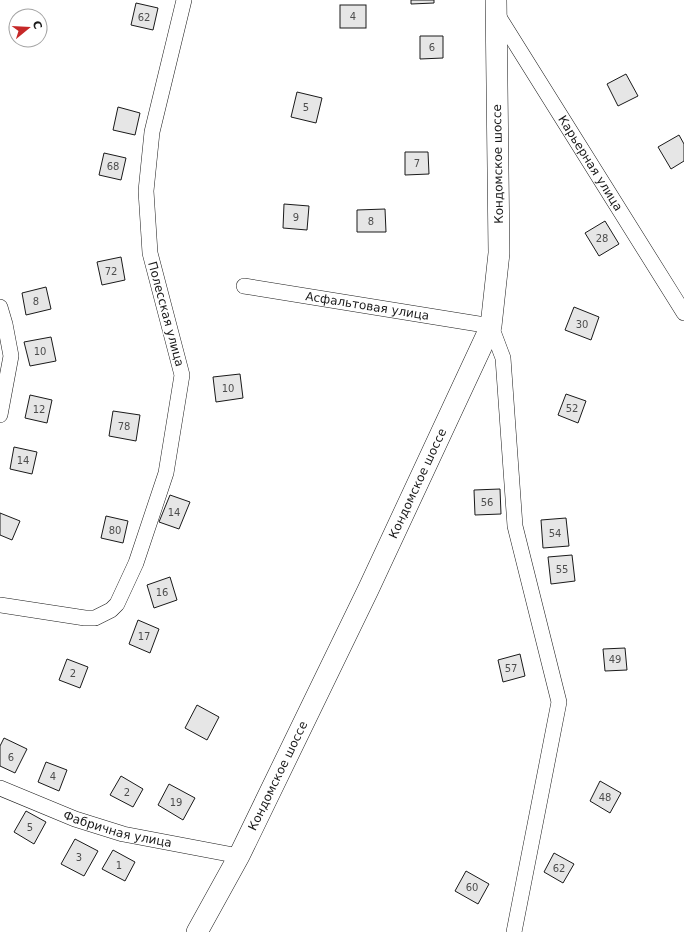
<svg xmlns="http://www.w3.org/2000/svg" width="684" height="932" font-family="'DejaVu Sans',sans-serif">
<rect width="100%" height="100%" fill="#fff"/>
<g fill="#e6e6e6" stroke="#1a1a1a">
<path d="M411 0H434V3L411 4Z"/>
<path d="M136 3 158 8 153 30 131 25Z"/>
<rect x="340" y="5" width="26" height="23"/>
<path d="M420 36H443V58L420 59Z"/>
<path d="M626 74 638 96 618 106 607 84Z"/>
<path d="M297 92 322 98 316 123 291 117Z"/>
<path d="M118 107 140 113 135 135 113 130Z"/>
<path d="M679 135 684 144V161L671 169 658 147Z"/>
<path d="M405 152H428L429 174 405 175Z"/>
<path d="M104 153 126 158 121 180 99 175Z"/>
<path d="M284 204 309 206 307 230 283 228Z"/>
<path d="M385 209 386 232H357V210Z"/>
<path d="M605 221 619 244 599 256 585 233Z"/>
<path d="M121 257 125 280 102 285 97 262Z"/>
<path d="M46 287 51 309 26 315 22 293Z"/>
<path d="M574 307 599 317 591 340 565 330Z"/>
<path d="M51 337 56 361 30 366 24 342Z"/>
<path d="M240 374 243 398 216 402 213 377Z"/>
<path d="M566 394 586 401 578 423 558 415Z"/>
<path d="M30 395 52 400 47 423 25 418Z"/>
<path d="M113 411 140 415 136 441 109 436Z"/>
<path d="M14 447 37 452 32 474 10 469Z"/>
<path d="M500 489 501 514 475 515 474 490Z"/>
<path d="M170 495 190 502 179 529 159 522Z"/>
<path d="M0 513 20 521 12 540 0 535Z"/>
<path d="M106 516 128 521 123 543 101 538Z"/>
<path d="M566 518 569 546 543 548 541 520Z"/>
<path d="M572 555 575 581 551 584 548 557Z"/>
<path d="M170 577 177 600 154 608 147 585Z"/>
<path d="M138 620 159 629 150 653 129 644Z"/>
<path d="M625 648 627 670 605 671 603 649Z"/>
<path d="M520 654 525 676 503 682 498 660Z"/>
<path d="M67 659 88 667 80 688 59 680Z"/>
<path d="M197 705 219 717 207 740 185 728Z"/>
<path d="M4 738 27 749 15 773 0 766V746Z"/>
<path d="M46 762 67 770 59 791 38 782Z"/>
<path d="M121 776 143 789 133 807 110 795Z"/>
<path d="M600 781 621 793 610 813 590 801Z"/>
<path d="M169 784 195 798 183 820 158 805Z"/>
<path d="M26 811 46 822 34 844 14 832Z"/>
<path d="M75 839 98 851 84 876 61 864Z"/>
<path d="M113 850 135 862 125 881 102 869Z"/>
<path d="M554 853 574 864 563 883 544 872Z"/>
<path d="M466 871 489 884 478 904 455 891Z"/>
</g>
<g fill="none" stroke-linecap="round" stroke-linejoin="round">
<g stroke="#1a1a1a" stroke-width="16">
<g id="street">
<path id="s1" d="M497 14 684 313"/>
<path id="s2" d="M244 286 491 326 503 358 515 526 559 702 514 932"/>
<path d="M0 307 5 324 11 356 0 415"/>
<path d="M0 605 85 618H95L111 610 117 604 136 563 166 473 182 375 150 253 146 191 152 132 184 0"/>
<path id="s3" d="M0 788 75 819 123 834 239 856"/>
</g>
</g>
<g stroke="#1a1a1a" stroke-width="22">
<g id="secondary">
<path id="s4" d="M197 932 239 856 368 590 491 326 499 253 496 0"/>
</g>
</g>
<use href="#street" stroke="#fff" stroke-width="15"/>
<use href="#secondary" stroke="#fff" stroke-width="21"/>
</g>
<g text-anchor="middle" stroke-width="3" stroke-linejoin="round" paint-order="stroke">
<g font-size="10" fill="#4d4d4d">
<text x="353" y="20">4</text>
<text x="144" y="21">62</text>
<text x="432" y="51">6</text>
<text x="306" y="111">5</text>
<text x="417" y="167">7</text>
<text x="113" y="170">68</text>
<text x="296" y="221">9</text>
<text x="371" y="225">8</text>
<text x="602" y="242">28</text>
<text x="111" y="275">72</text>
<text x="36" y="305">8</text>
<text x="582" y="328">30</text>
<text x="40" y="355">10</text>
<text x="228" y="392">10</text>
<text x="572" y="412">52</text>
<text x="39" y="413">12</text>
<text x="124" y="430">78</text>
<text x="23" y="464">14</text>
<text x="487" y="506">56</text>
<text x="174" y="516">14</text>
<text x="115" y="534">80</text>
<text x="555" y="537">54</text>
<text x="562" y="573">55</text>
<text x="162" y="596">16</text>
<text x="144" y="640">17</text>
<text x="615" y="663">49</text>
<text x="511" y="672">57</text>
<text x="73" y="677">2</text>
<text x="11" y="761">6</text>
<text x="53" y="780">4</text>
<text x="127" y="796">2</text>
<text x="605" y="801">48</text>
<text x="176" y="806">19</text>
<text x="30" y="831">5</text>
<text x="79" y="861">3</text>
<text x="119" y="869">1</text>
<text x="559" y="872">62</text>
<text x="472" y="891">60</text>
</g>
<g font-size="12" fill="#1a1a1a" stroke="#fff">
<text dy="4" stroke="none"><textPath href="#s1" startOffset="176">Карьерная улица</textPath></text>
<text transform="translate(498 164) rotate(-91)" y="4">Кондомское шоссе</text>
<text dy="4" stroke="none"><textPath href="#s2" startOffset="125">Асфальтовая улица</textPath></text>
<text transform="translate(166 314) rotate(75)" y="4">Полесская улица</text>
<text dy="4" stroke="none"><textPath href="#s4" startOffset="500">Кондомское шоссе</textPath></text>
<text dy="4" stroke="none"><textPath href="#s4" startOffset="176">Кондомское шоссе</textPath></text>
<text dy="4" stroke="none"><textPath href="#s3" startOffset="125">Фабричная улица</textPath></text>
</g>
</g>
<g transform="translate(28 28) rotate(72)"><circle r="19" fill="#ffffff" stroke="#a3a3a3"/>
<path d="M0-3L7 15L0 10L-7 15Z" fill="#c62828"/>
<text y="-6" font-size="11" font-weight="bold" text-anchor="middle" fill="#1a1a1a">С</text>
</g>
</svg>
